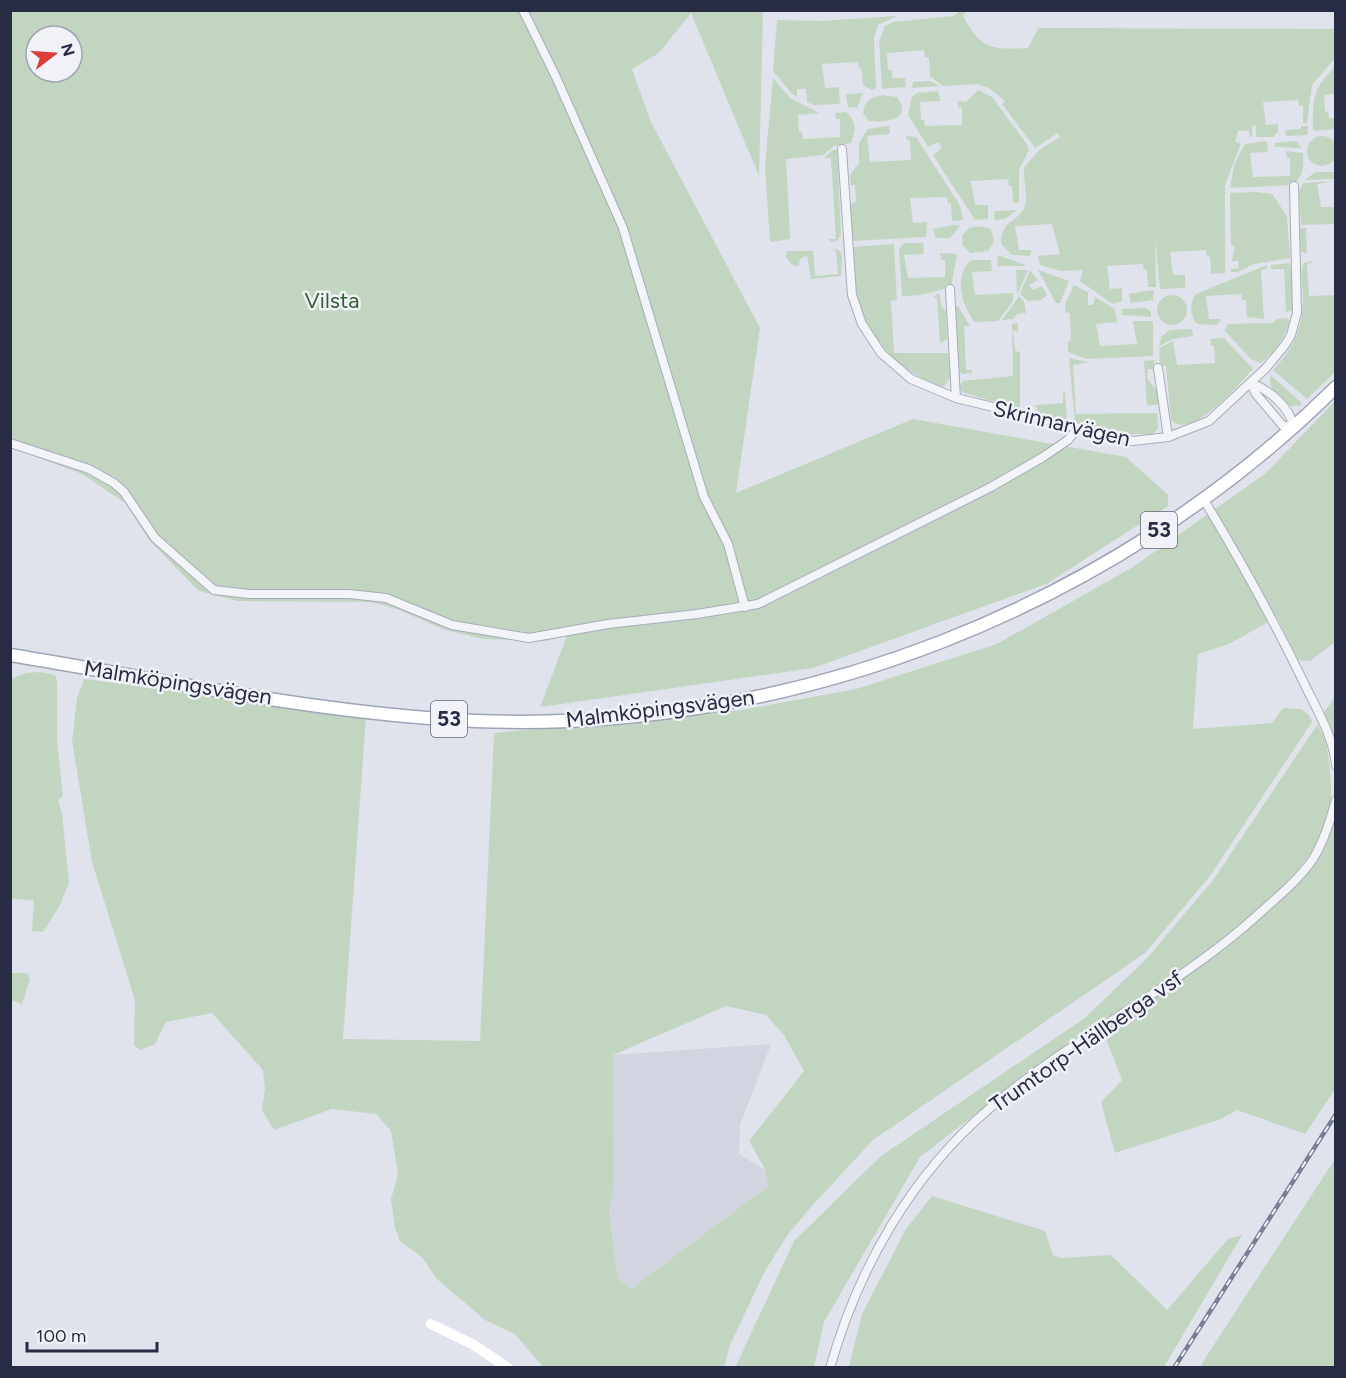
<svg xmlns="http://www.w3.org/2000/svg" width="1346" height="1378" font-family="Figtree,sans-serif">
<rect width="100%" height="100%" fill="#e0e3eb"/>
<path fill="#d2d5e0" d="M771 1044 740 1125 739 1154 765 1170 768 1186 631 1289 618 1279 609 1211 614 1185 613 1055Z"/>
<g fill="#c2d5c0" fill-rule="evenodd">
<path d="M961 10 966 11 963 16C981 49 991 50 1028 48L1038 28 1335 29V58L1312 85 1307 123H1303V106H1299L1298 100 1263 102 1266 125 1278 124V131L1273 137H1256V125L1252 126V137H1250L1249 130 1238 131 1235 142 1241 143 1225 185V273L1211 274 1210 257 1207 256 1206 250 1170 252 1173 275H1185V288L1160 289 1155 238 1156 287H1148L1147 270H1144L1143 264 1107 266 1110 289 1122 288V301L1113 304 1080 281 1083 270 1061 271 1040 265 1038 256 1060 254 1052 224 1015 226 1019 250H1032L1030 256 1012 255 1001 244C1000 221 1017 223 1024 208 1029 196 1023 181 1024 168L1038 151 1060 137 1058 133 1035 148 1002 104 1005 101 989 88 977 84 943 86 930 76 929 58 925 57 924 50 887 53 888 70H892V78H905L906 87 882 89 879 42 885 26 893 22 954 16Z"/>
<path d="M10 11H763L759 176 691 13 659 53 632 69 651 122 760 328 736 493 913 419 1126 457 1168 495V506L1046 584 813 668 540 707 567 636 545 641 484 639 445 630 399 610 371 602 237 601 199 591 149 540 125 503 82 474 11 447ZM36 36H72V72H36Z"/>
<path d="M897 16 878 25 874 38 876 88 872 90 863 85 862 69 859 68 858 62 822 64 825 88 839 87 840 104 814 105 807 102 806 89H797V97C787 92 783 79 773 72L777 20 821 21Z"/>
<path d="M1335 67V94L1324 95 1325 111 1328 112 1329 118H1335V129L1316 131 1313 129C1312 100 1313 88 1335 67Z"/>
<path d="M773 78 790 98 819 113 798 115 799 132H802L803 139 840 137V119H836L835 113 846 112C857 121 856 131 851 143L834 146 823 155 786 159 790 239 770 242 765 166Z"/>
<path d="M930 81 939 86 912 88 913 82Z"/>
<path d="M978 90 992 97 1026 143 1029 150 1019 170V203H1013L1012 186H1009L1008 179 971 181 975 205H988V219L975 220 933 155 942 148 938 142 928 147 908 115 912 97 917 93 938 91 941 101 920 102 921 120H924L925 126 962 125V108L958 107V101L966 102Z"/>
<path d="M863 93 857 108 848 107 846 94Z"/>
<path d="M882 95 897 97C914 119 885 123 869 121L863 113C865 100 870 98 882 95Z"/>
<path d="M889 126 890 134 867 136 870 162 911 160 910 140H907L906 136 916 137 959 204 964 220 952 221 951 203H948L947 197 910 198 913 223 927 222 926 237 852 241 849 204 856 202 855 185H851L850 175 859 163V143L868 129Z"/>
<path d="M1301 126H1308L1307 135 1287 136 1285 134V130L1301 129Z"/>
<circle cx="1322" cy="151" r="15"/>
<path d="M1267 141 1268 152 1250 153 1253 177 1290 176V158H1287L1286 151 1303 153C1304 167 1304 176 1292 185L1230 188 1234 165 1245 144Z"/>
<path d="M1296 141 1302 148 1275 147V143Z"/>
<path d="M833 150H837L841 234 837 241 831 242 829 239H836L831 158H824Z"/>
<path d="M1315 172H1335V179L1305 180Z"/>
<path d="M1335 181 1317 184 1321 207H1335V224L1301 225 1299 191 1303 183Z"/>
<path d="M1256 192 1272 194 1287 216 1290 258 1254 264 1238 272H1231V269L1239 268 1238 261H1232L1235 246H1231L1230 193Z"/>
<path d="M1017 210 1005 219 995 220 994 211Z"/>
<path d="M953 225 960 226 950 238H936L933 229Z"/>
<path d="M979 226 991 229 994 241 988 251 970 253 963 245 962 236 969 228Z"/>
<path d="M1299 228H1306L1307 253 1313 254 1301 252Z"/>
<path d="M904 243H923L924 254 904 255 908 278 945 277V260H941L940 253 957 254 951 287C931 292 924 296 902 296L899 249Z"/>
<path d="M894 244 897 300 891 301 894 353H948L951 377 944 386 939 387C876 357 854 317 852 247Z"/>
<path d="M831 249 838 250 842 254 841 276 811 279 807 256 801 258 798 266 792 265 786 257 787 251H813L815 276 838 274 836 251Z"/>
<path d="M998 255 1025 265V266H997Z"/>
<path d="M971 260H991L992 271 972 272 975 295 1013 293V301L998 321 975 322C962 307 953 276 971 260Z"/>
<path d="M1312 261V263L1307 264 1309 296 1335 295 1336 371 1307 399 1273 370C1294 348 1303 328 1303 297 1303 286 1299 273 1304 263Z"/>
<path d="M1289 263 1292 270V311L1286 312 1284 269H1271V265Z"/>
<path d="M1267 265V269L1261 270 1264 319 1247 317 1246 300H1242L1241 294 1206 296 1209 319H1221L1220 322 1216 325 1197 324C1190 316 1189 302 1196 294Z"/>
<path d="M1016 270H1028L1018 293 1017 292Z"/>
<path d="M1030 270 1038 280 1029 285 1033 290 1042 286 1047 295 1041 300 1028 301 1020 294Z"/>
<path d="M1038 270 1069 281 1060 303H1056Z"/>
<path d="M1074 285 1088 292V305H1093L1095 297 1115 309 1117 322 1096 324 1100 346 1137 344 1133 321H1151L1153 322V356L1087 359 1068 352V342L1071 340 1070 313 1065 312V304Z"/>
<path d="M1154 290 1153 300 1131 303 1129 294Z"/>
<path d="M939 293 941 305 946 312 947 339 940 343 937 298 933 297Z"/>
<circle cx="1172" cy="310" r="15"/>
<path d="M1019 296 1024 302 1026 313 1017 314 1013 319 1002 320Z"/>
<path d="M958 306 970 326H964L966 370H972V373L962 374 959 369 955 307Z"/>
<path d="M1146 308 1151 312V317L1122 315V309Z"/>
<path d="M1287 318 1290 321C1285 338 1274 352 1261 363L1251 359 1224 330 1227 328V324L1272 323 1278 319Z"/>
<path d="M1018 323V332L1013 330 1015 351 1020 352V410L962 392 960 387 963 381 1013 376 1012 324Z"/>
<path d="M1192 329 1193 336 1173 339 1159 346 1161 337 1170 330Z"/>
<path d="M1224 338 1253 369C1240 383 1190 442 1171 420L1166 366H1160L1159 348 1173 341 1177 365 1215 363 1214 346H1211L1210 339Z"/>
<path d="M1069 358 1088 362 1073 365 1076 414 1157 413 1158 428 1153 434H1127L1075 422Z"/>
<path d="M1154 360 1155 369H1148L1147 378 1158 392 1159 404 1147 406 1144 361Z"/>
<path d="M1270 375 1301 402V405L1288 407C1279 399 1268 388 1270 375Z"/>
<path d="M1065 392 1067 421 1040 415 1035 405 1063 403V393Z"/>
<path d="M1335 401V642L1310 661 1298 660 1277 617 1229 644 1198 654 1193 729 1272 723 1283 708 1301 709 1309 715 1312 722 1210 876 1145 953 873 1140 810 1208 786 1237 765 1271 730 1345 724 1367H543L515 1334 485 1320 437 1279 422 1257 400 1241 395 1228 391 1199 398 1174 391 1131 376 1114 332 1109 274 1130 262 1110 265 1089 263 1070 212 1013 166 1022 155 1044 140 1050 134 1045 135 1000 92 862 72 741 77 698 84 679 366 716 343 1039 480 1041 494 733 741 710 856 689 997 644 1133 567 1266 473ZM726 1006 766 1015 784 1035 804 1071 749 1141 765 1169 768 1186 631 1289 618 1279 609 1211 614 1185 613 1055Z"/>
<path d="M40 672 55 675 57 681V740L63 796 58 800 62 813 69 883 60 905 43 932 32 931 34 900 10 899 11 679 26 673Z"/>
<path d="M1335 697V740L1324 712Z"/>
<path d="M1317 725C1327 737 1329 757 1330 772 1331 784 1332 797 1330 809 1313 892 1177 971 1111 1015L1094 1023 920 1157 824 1322 814 1367 735 1368 794 1241 881 1156 1085 1018 1148 957 1214 879Z"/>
<path d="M1335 819V1089L1305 1134 1237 1110 1221 1119 1115 1153 1101 1102 1122 1080 1103 1031C1176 982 1307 906 1335 819Z"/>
<path d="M11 973H27L30 979 22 1004 11 1000Z"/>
<path d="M1335 1159V1367H1200L1206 1357Z"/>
<path d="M932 1196 1045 1231 1053 1255 1061 1258 1111 1255 1167 1310 1228 1239 1242 1235 1164 1367H849L862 1314 906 1229Z"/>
</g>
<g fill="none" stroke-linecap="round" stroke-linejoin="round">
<g stroke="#a8acb9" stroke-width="10">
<g id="street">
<path d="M523 10 556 77 623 228 704 497 728 544 745 607"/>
<path d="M842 149 852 295 862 324 881 353 911 379 956 398 1133 441 1168 437 1209 421 1266 368 1285 345 1291 335 1297 313 1294 186"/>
<path d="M950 289 956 398"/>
<path d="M1158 368 1168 437"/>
<path d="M1251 383C1269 390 1290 407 1293 426H1283L1256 394Z"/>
<path d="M10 443 89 469 114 483 124 492 155 538 214 590 249 594H349L386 598 452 625 529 638 608 624 697 614 758 604 991 487 1043 457 1068 440 1077 429"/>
<path d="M1204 500C1241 561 1274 621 1305 685 1317 710 1333 736 1336 765"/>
<path d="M830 1368C858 1269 911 1175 990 1108 1075 1035 1180 987 1262 911 1279 896 1300 878 1313 859 1324 841 1330 821 1336 800"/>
</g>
</g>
<g stroke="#9ea4b8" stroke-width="15">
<path id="primary" d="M10 655C164 680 321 714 476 721 792 734 1112 609 1336 387"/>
</g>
<use href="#street" stroke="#f3f4f8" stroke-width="8"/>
<path stroke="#fff" stroke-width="10" d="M431 1324 474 1345 508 1368"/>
<use href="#primary" stroke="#fff" stroke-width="12"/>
<g stroke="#787e96" stroke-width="4.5">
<path id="rail" d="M1174 1368 1336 1114"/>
</g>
<use href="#rail" stroke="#f0f2f8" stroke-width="2" stroke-dasharray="7" stroke-linecap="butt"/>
</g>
<g text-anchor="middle" stroke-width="5" stroke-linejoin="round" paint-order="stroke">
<g fill="#f0f2f8" stroke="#63677a" stroke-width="1.5">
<rect x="1141" y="512" width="36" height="36" rx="4.5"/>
<rect x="431" y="701" width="36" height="36" rx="4.5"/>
</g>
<g font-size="21" font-weight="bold" fill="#272c44">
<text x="1159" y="537">53</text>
<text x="449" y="726">53</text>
</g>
<g font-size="22" fill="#336133" stroke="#f0f2f8">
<text x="332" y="308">Vilsta</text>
</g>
<g font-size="22" fill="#272c44" stroke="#f0f2f8">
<text transform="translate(1062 423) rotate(13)" y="8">Skrinnarvägen</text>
<text transform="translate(178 682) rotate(9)" y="8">Malmköpingsvägen</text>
<text transform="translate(660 708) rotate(-7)" y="8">Malmköpingsvägen</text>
<text transform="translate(1086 1041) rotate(-35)" y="8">Trumtorp-Hällberga vsf</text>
</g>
</g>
<rect width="1346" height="1378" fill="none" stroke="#272c44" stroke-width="24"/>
<g transform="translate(54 54) rotate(73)"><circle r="28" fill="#f0f2f8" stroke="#a0a3b0" stroke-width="1.5"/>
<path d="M0-4.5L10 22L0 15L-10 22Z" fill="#dc3d39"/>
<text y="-9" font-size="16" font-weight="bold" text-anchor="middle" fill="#272c44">N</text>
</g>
<path d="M27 1342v9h130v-9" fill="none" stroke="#272c44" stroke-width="3"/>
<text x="36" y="1342" font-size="18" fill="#272c44" stroke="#f0f2f8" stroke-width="4.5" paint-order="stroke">100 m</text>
</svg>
